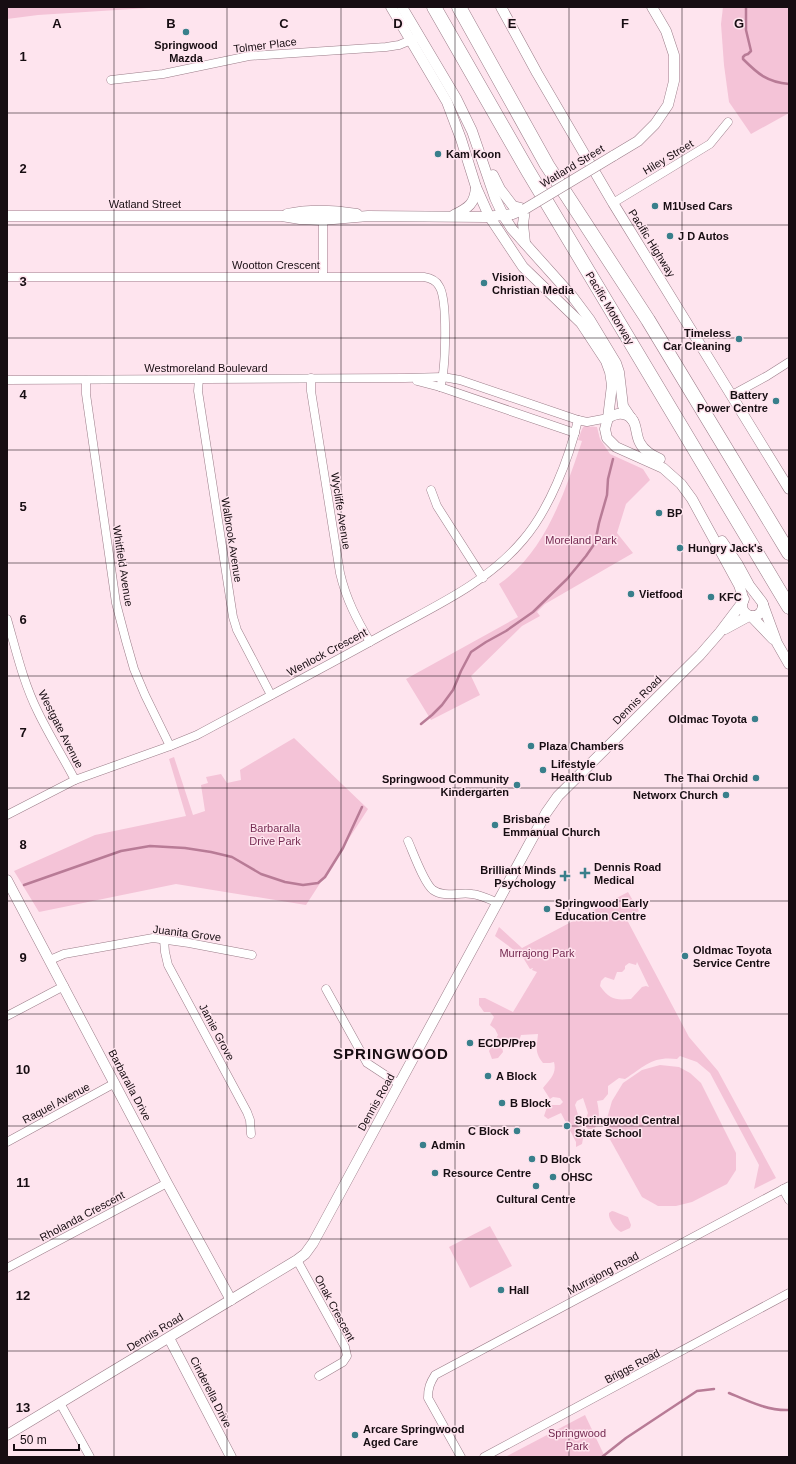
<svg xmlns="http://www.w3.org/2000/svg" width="796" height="1464" font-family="Helvetica,sans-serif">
<rect width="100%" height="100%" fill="#fee4ee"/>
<g fill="#f4c3d7" fill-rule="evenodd">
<path d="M7 7H164L38 15 7 19Z"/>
<path d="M723 7H789V113L751 134 729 102 724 65 721 24Z"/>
<path d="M584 426 597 427 600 439 610 454 643 469 650 480 626 504 617 533 633 553 545 604 537 612 540 616 522 626 471 676 480 695 431 720 406 679 518 617 499 584C544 553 563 497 580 447L582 441 578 440 582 429Z"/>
<path d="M294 738 368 809 306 905 176 884 39 912 14 871 95 835 186 816 169 759 174 757 193 815 205 811 201 785 208 783 206 777 221 774 227 783 241 780 240 770Z"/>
<path d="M628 892 639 911 626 918 689 1037 718 1071 776 1178 754 1189 759 1165 710 1073 697 1062 680 1056 677 1059C652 1056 645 1066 625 1079L619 1078 608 1086V1094L603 1100 597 1101C599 1111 601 1121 594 1129H588L584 1124 588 1113 583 1098 577 1101 575 1105 579 1118 578 1126 584 1133 582 1144 576 1147V1142L561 1113 548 1119 544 1116 547 1107 552 1105H560L563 1102 560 1098 553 1097 550 1099 543 1088C550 1079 557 1074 554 1062L550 1063H543C534 1052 537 1047 538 1034L521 1035C519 1042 516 1046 509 1049L504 1043 502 1046 503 1052 498 1058 492 1059 489 1051 498 1035 495 1029 490 1025 494 1017 490 1012H484L479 1005V998H485L513 1012 537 972 532 970 533 968 530 969 522 956 495 936 499 927 522 948ZM637 962 649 987 646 986 642 987 631 999C615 1000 610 1000 600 986L601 981 605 977 614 980 617 972H622L625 969V966L629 963 636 965Z"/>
<path d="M660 1065 679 1067 690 1073 701 1083 736 1153V1170L727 1184 692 1202 676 1206H658L642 1197 607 1134 606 1122 612 1101 623 1083 642 1070Z"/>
<path d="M612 1211C614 1211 625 1216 628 1217L631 1225 630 1228 621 1232C616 1230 608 1219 609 1213Z"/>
<path d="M490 1226 512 1266 470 1288 449 1247Z"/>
<path d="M585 1415 605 1457H505Z"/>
</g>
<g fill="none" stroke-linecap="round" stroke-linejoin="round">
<g stroke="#b87b96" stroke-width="2.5">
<path d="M746 7V30L751 51 748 54 745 55 743 57V59C758 74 767 82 789 84"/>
<path d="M421 724 432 715 442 705 453 690 461 671 471 652 486 642 506 631 533 612 567 579 586 556 595 543 599 523 607 495 608 479 613 459"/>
<path d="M24 885 121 851 150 846 185 848 211 852 232 857 261 874 285 882 303 885 318 883 325 877 343 848 362 807"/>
<path d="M729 1393C748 1401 768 1411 789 1410"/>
<path d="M602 1457 626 1438 697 1391 714 1389"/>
</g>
<g stroke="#9b7d89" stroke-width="9">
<g id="minor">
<path d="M111 80 163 74 249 56 386 47 399 45 416 38"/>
<path d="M613 203 710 144 728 122"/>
<path d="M323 276V220"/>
<path d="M7 277H424C430 278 436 280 439 286 448 299 446 371 440 387"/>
<path d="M311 378V391L340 573C346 599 357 620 370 642"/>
<path d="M199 379 198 391 233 617 237 630 271 695"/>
<path d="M7 380 405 378 443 377 460 380 578 420 587 422 608 418"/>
<path d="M86 380V394L116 603 126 641 134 669 145 695 170 746"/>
<path d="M417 381 440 387 575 433"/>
<path d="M732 395 767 376 789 362"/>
<path d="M431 490 437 506 483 578"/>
<path d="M7 619C16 650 23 682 38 712 49 735 63 757 75 780"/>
<path d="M7 815 75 780 170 746 197 735C260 701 323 668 386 633 435 606 487 583 523 540 549 510 569 459 578 420"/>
<path d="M408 841C413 852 424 883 433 890 444 898 459 892 472 894 481 895 489 899 498 903"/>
<path d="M164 940 165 952 168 965 247 1112 250 1120 251 1134"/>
<path d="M50 960 64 954 153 938 189 943 252 955"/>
<path d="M326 989 367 1063 399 1084"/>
<path d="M7 1016 64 986"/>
<path d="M7 1142 115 1083"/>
<path d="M783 1189 789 1200"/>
<path d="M297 1260 345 1347 347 1356 343 1362 319 1376"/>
<path d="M7 1268 167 1183"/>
<path d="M60 1403 90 1457"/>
<path d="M461 1457 428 1398C428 1388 430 1383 435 1375L789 1186"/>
<path d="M484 1457 789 1293"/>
</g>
</g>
<g stroke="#9b7d89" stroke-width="11">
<g id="tertiary">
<path d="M391 7 447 102 461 139 476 187 489 216 523 267 581 323 606 361 610 372 612 385 608 418 605 429 607 438 616 447 663 468 681 484 692 499 739 585 742 594 743 601"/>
<path d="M402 7 456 98 472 131 495 198 503 215 512 229 572 296 590 320 616 363 619 372 623 406 633 421"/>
<path d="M501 7 537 73 613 203 789 489"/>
<path d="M613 156 638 141 655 124 668 105 674 81V55L666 31 652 7"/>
<path d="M493 175 500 189 513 206 525 209"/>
<path d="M287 214C310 209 333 210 357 214"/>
<path d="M454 215C468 208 475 204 476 187"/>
<path d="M7 216H282L300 219 322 220 368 216 486 217 513 214 525 209"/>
<path d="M525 243 523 224 525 209"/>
<path d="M608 418C613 415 618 413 623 414 639 417 634 433 640 443 644 451 652 455 660 459"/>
<path d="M722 541 737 563 749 585 762 602 777 643 789 664"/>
<path d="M744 599C735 617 763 624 763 604"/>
<path d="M751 616 773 639"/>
<path d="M725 629 749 616"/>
<path d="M7 880 167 1183 231 1300"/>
<path d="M169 1338 231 1457"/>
<path d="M7 1435 297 1260 305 1254 313 1243 546 813 558 796 700 655 720 632 742 603"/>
</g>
</g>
<g stroke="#9b7d89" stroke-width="15">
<g id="motorway">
<path d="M434 7 528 171 789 607"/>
<path d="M459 7 547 165 648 320 789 553"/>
</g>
</g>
<use href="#minor" stroke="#fff" stroke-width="8"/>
<use href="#tertiary" stroke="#fff" stroke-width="10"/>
<use href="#motorway" stroke="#fff" stroke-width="14"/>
<g stroke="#9b7d89" stroke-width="11" stroke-linecap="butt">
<path id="tertiary-bridge" d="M525 209 613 156"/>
</g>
<use href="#tertiary-bridge" stroke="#fff" stroke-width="10"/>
</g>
<path fill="none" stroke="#170d12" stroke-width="1" stroke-opacity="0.55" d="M114 7V1457M227 7V1457M341 7V1457M455 7V1457M569 7V1457M682 7V1457M7 113H789M7 225H789M7 338H789M7 450H789M7 563H789M7 676H789M7 788H789M7 901H789M7 1014H789M7 1126H789M7 1239H789M7 1351H789"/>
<g fill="#397f8b" stroke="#fee4ee" stroke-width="1.5">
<circle cx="186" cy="32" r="4"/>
<circle cx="438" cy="154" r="4"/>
<circle cx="655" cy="206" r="4"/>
<circle cx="670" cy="236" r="4"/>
<circle cx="484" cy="283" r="4"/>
<circle cx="739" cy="339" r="4"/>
<circle cx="776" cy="401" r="4"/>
<circle cx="659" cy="513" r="4"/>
<circle cx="680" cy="548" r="4"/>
<circle cx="631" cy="594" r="4"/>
<circle cx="711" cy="597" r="4"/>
<circle cx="755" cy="719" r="4"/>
<circle cx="531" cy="746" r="4"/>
<circle cx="543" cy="770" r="4"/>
<circle cx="756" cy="778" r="4"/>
<circle cx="517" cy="785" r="4"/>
<circle cx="726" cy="795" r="4"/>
<circle cx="495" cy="825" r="4"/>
<path d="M583 867h4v4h4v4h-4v4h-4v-4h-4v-4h4z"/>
<path d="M563 870h4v4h4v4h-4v4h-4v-4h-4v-4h4z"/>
<circle cx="547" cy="909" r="4"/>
<circle cx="685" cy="956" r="4"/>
<circle cx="470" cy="1043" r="4"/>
<circle cx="488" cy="1076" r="4"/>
<circle cx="502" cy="1103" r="4"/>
<circle cx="567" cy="1126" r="4"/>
<circle cx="517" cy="1131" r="4"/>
<circle cx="423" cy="1145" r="4"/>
<circle cx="532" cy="1159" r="4"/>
<circle cx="435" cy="1173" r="4"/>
<circle cx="553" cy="1177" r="4"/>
<circle cx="536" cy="1186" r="4"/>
<circle cx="501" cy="1290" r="4"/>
<circle cx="355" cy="1435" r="4"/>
</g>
<g text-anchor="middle" stroke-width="3" stroke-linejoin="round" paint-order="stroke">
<g font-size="11" font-weight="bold" fill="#170d12" stroke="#fee4ee" text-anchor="start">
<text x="186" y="49" text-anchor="middle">Springwood<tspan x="186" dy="13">Mazda</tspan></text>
<text x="446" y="158">Kam Koon</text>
<text x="663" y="210">M1Used Cars</text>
<text x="678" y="240">J D Autos</text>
<text x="492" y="281">Vision<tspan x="492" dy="13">Christian Media</tspan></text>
<text x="731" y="337" text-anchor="end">Timeless<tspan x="731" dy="13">Car Cleaning</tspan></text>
<text x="768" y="399" text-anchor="end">Battery<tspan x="768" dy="13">Power Centre</tspan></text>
<text x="667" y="517">BP</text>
<text x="688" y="552">Hungry Jack's</text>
<text x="639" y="598">Vietfood</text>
<text x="719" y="601">KFC</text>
<text x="747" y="723" text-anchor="end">Oldmac Toyota</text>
<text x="539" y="750">Plaza Chambers</text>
<text x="551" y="768">Lifestyle<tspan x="551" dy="13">Health Club</tspan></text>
<text x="748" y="782" text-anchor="end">The Thai Orchid</text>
<text x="509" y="783" text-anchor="end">Springwood Community<tspan x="509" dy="13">Kindergarten</tspan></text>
<text x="718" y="799" text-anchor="end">Networx Church</text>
<text x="503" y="823">Brisbane<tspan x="503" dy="13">Emmanual Church</tspan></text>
<text x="594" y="871">Dennis Road<tspan x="594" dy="13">Medical</tspan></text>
<text x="556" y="874" text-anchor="end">Brilliant Minds<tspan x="556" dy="13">Psychology</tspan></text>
<text x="555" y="907">Springwood Early<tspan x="555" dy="13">Education Centre</tspan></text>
<text x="693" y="954">Oldmac Toyota<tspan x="693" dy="13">Service Centre</tspan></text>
<text x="478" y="1047">ECDP/Prep</text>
<text x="496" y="1080">A Block</text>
<text x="510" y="1107">B Block</text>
<text x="575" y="1124">Springwood Central<tspan x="575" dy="13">State School</tspan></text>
<text x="509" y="1135" text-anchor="end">C Block</text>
<text x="431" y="1149">Admin</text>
<text x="540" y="1163">D Block</text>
<text x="443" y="1177">Resource Centre</text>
<text x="561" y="1181">OHSC</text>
<text x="536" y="1203" text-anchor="middle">Cultural Centre</text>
<text x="509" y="1294">Hall</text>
<text x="363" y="1433">Arcare Springwood<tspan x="363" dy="13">Aged Care</tspan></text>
</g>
<g font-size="11" fill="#170d12" stroke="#fee4ee">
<text transform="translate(265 45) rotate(-7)" y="4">Tolmer Place</text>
<text transform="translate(668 157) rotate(-31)" y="4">Hiley Street</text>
<text transform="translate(572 166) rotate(-31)" y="4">Watland Street</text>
<text x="145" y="208">Watland Street</text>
<text transform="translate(652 243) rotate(58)" y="4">Pacific Highway</text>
<text x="276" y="269">Wootton Crescent</text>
<text transform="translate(610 308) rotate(59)" y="4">Pacific Motorway</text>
<text x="206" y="372">Westmoreland Boulevard</text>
<text transform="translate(341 511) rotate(81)" y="4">Wycliffe Avenue</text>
<text transform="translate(232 540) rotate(81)" y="4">Walbrook Avenue</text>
<text transform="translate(123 566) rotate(81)" y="4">Whitfield Avenue</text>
<text transform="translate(327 652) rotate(-28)" y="4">Wenlock Crescent</text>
<text transform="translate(637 700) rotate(-45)" y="4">Dennis Road</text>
<text transform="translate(61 729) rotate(63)" y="4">Westgate Avenue</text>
<text transform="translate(187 933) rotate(7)" y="4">Juanita Grove</text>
<text transform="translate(217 1032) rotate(62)" y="4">Jamie Grove</text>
<text transform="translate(130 1085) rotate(62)" y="4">Barbaralla Drive</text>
<text transform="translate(376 1102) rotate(-61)" y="4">Dennis Road</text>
<text transform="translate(56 1103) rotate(-28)" y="4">Raquel Avenue</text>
<text transform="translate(82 1216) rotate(-28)" y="4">Rholanda Crescent</text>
<text transform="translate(603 1273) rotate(-28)" y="4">Murrajong Road</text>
<text transform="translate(335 1308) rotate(62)" y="4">Onak Crescent</text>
<text transform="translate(155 1332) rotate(-31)" y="4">Dennis Road</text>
<text transform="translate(632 1366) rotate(-28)" y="4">Briggs Road</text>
<text transform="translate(211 1392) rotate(63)" y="4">Cinderella Drive</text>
</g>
<g font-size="11" fill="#762b52" stroke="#fee4ee">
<text x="581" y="544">Moreland Park</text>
<text x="275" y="832">Barbaralla<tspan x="275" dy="13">Drive Park</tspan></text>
<text x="537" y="957">Murrajong Park</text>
<text x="577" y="1437">Springwood<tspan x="577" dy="13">Park</tspan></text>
</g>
<g font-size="15" font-weight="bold" letter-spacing="1" fill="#170d12" stroke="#fee4ee">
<text x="391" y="1059">SPRINGWOOD</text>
</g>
</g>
<g font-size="13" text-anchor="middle" font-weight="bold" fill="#170d12" stroke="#fee4ee" stroke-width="3" stroke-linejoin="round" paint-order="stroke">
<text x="57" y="28">A</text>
<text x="171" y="28">B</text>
<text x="284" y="28">C</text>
<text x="398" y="28">D</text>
<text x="512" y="28">E</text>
<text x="625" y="28">F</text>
<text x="739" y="28">G</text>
<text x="23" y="61">1</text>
<text x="23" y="173">2</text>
<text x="23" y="286">3</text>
<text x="23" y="399">4</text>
<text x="23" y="511">5</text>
<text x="23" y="624">6</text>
<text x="23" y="737">7</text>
<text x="23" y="849">8</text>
<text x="23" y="962">9</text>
<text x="23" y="1074">10</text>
<text x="23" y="1187">11</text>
<text x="23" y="1300">12</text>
<text x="23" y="1412">13</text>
</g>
<rect width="796" height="1464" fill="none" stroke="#170d12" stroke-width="16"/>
<path d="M14 1444v6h65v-6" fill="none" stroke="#170d12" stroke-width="2"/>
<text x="20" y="1444" font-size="12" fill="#170d12" stroke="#fee4ee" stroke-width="3" paint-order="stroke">50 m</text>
</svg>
